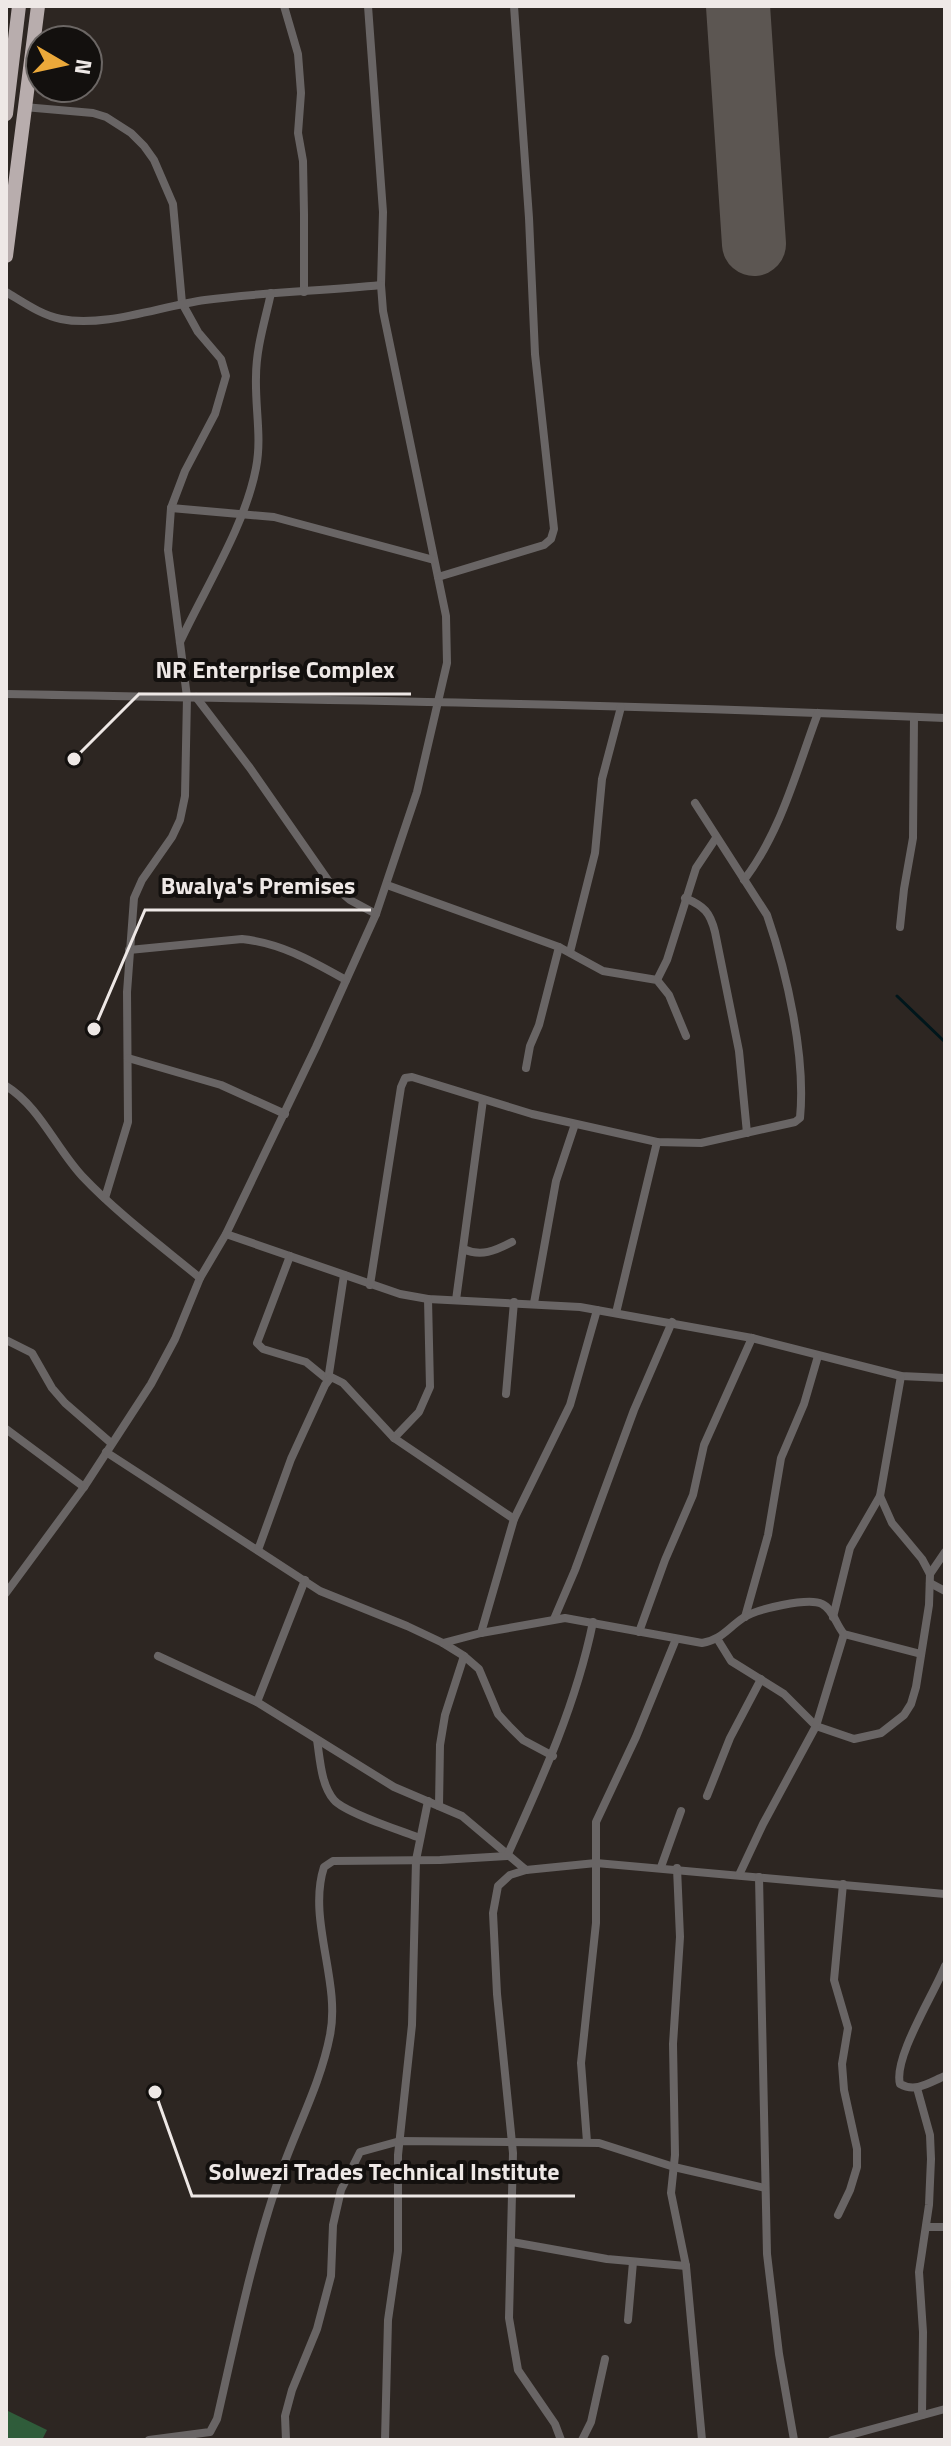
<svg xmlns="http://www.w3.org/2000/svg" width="951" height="2446" font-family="'Titillium Web',sans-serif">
<rect width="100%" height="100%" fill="#2d2622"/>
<path fill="#2f5c3a" d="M6 2410 47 2430 42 2440H6Z"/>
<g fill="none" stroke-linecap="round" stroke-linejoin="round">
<path stroke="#00161b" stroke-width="3" d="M897 996 945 1042"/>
<path stroke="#5c5652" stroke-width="64" d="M738 6 754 244"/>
<g stroke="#696565" stroke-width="8">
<path d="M284 6 298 54 301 93 298 133 303 161 304 214V292"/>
<path d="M368 6 383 212 381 285"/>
<path d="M24 107 93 113 106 117 131 133 144 146 154 160 173 204 182 303 198 332 221 359 226 376 215 414 185 471 171 508 168 550 187 697 185 796 180 820 172 837 142 880 134 898 127 992 128 1122 105 1198"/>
<path d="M6 292C23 302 41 315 61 319 104 328 161 306 205 300 264 292 323 291 381 285L383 311 446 616 447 663 417 792 376 914 316 1047 226 1234 200 1278 175 1339 151 1384 84 1487 6 1593"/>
<path d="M171 508 274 517 434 560"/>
<path d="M438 577 544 545 551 539 554 529 535 354 529 218 514 6"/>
<path d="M180 642C205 588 245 526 256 468 262 438 255 408 256 377 256 348 265 321 271 293"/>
<path d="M6 694C319 700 632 704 945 718"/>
<path d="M196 697 250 768 330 883 350 900 376 914"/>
<path d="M744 880C781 832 797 769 818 713"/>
<path d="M387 885 559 947 603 971 657 980 669 995 686 1036"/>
<path d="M685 898C704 906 710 912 715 932L739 1051 747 1133"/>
<path d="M900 927 904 889 913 838 914 717"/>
<path d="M129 950 242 939C281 943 312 961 346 980"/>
<path d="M570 952 595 853 602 779 621 707"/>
<path d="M657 980 667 960 696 868 716 838"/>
<path d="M128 1058 221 1085 285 1114"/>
<path d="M526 1068 530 1046 539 1025 559 947"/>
<path d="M6 1086C39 1106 56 1148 82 1176 117 1213 160 1245 200 1278"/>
<path d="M226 1234 400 1294 428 1299 580 1307 752 1338 901 1376 945 1378"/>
<path d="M463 1249C481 1257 495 1251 512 1242"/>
<path d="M290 1256 257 1343 263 1349 306 1362 328 1380"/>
<path d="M370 1285 401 1087 405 1078 412 1077 532 1114 657 1142 701 1143 795 1122 800 1118C806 1057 787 973 767 915L695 803"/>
<path d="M456 1300 483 1100"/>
<path d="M534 1303 556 1181 575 1124"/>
<path d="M616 1313 657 1142"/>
<path d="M6 1340 32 1353 52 1388 65 1403 111 1443"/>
<path d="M328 1380 344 1275"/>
<path d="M506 1394 514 1302"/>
<path d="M6 1429 84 1487"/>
<path d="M394 1438 419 1412 430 1387 428 1299"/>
<path d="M106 1452 320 1591 407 1626 443 1643 464 1656 479 1669 498 1714 509 1726 523 1740 553 1756"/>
<path d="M258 1550 291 1459 325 1385 331 1377 343 1383 394 1438 514 1519"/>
<path d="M930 1574 945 1552"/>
<path d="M930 1583 945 1591"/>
<path d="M745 1617 768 1535 781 1458 804 1404 818 1356"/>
<path d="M833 1617 850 1548 880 1496"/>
<path d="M554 1619 575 1570 634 1410 672 1322"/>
<path d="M639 1632 665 1560 693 1495 704 1445 752 1338"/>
<path d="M481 1633 514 1519 570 1405 597 1310"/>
<path d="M718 1640 731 1661 784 1694 816 1726 854 1739 881 1733 904 1715 911 1704 916 1687 929 1605 930 1574 922 1559 892 1523 880 1496 901 1376"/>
<path d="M443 1643 481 1633 565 1618 702 1643C721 1640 728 1628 743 1618 756 1609 809 1597 822 1604 833 1609 836 1625 844 1634L921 1654"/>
<path d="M158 1656 257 1702 394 1787 462 1816 526 1870 596 1863 945 1894"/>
<path d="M257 1702 305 1580"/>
<path d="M317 1740C320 1759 321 1785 334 1800 345 1813 402 1831 420 1838"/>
<path d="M707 1796 730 1738 761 1679"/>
<path d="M439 1806 440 1745 445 1715 464 1656"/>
<path d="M661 1867 681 1811"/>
<path d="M677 1868 680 1937 673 2044 675 2155 671 2193 686 2266 702 2440"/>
<path d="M526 1870 510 1875 498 1886 493 1913 497 1994 513 2153 509 2318 518 2370 555 2424 561 2440"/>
<path d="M739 1875 763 1824 816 1726 844 1634"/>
<path d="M759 1877 767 2254 779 2354 794 2440"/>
<path d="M945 1966C934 1994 893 2058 900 2084 916 2093 930 2082 945 2076"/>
<path d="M917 2088 930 2135 931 2159 929 2205 919 2272 923 2332 922 2415"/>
<path d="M587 2142 581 2063 596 1923V1822L636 1737 676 1639"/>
<path d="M838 2215 850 2190 857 2167V2149L844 2090 842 2064 848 2028 834 1980 843 1884"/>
<path d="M926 2227H945"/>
<path d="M512 2242 607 2259 686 2266"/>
<path d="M628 2320 633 2262"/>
<path d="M149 2440 210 2432 217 2419C235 2341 251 2261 277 2184 293 2134 320 2087 330 2035 341 1982 307 1919 324 1867L333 1861 440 1860 507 1856C542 1779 576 1705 593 1622"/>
<path d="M286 2440 285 2416 292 2390 317 2329 331 2276 333 2225 341 2190 360 2152 400 2141 599 2143 674 2167 765 2188"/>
<path d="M385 2440 388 2320 398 2251V2155L412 2025 416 1860 428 1801"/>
<path d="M582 2440 591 2422 605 2359"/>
<path d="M832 2440 945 2409"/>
</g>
<g stroke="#b8adad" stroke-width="14">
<path d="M6 114 19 6"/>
<path d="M6 256 38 6"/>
</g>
</g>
<path fill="none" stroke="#eee8e6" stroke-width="3" d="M74 759L139 694H411M94 1029L145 910H371M155 2092L192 2196H575"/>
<g fill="#eee8e6" stroke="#13100e" stroke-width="3">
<circle cx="74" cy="759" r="8"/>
<circle cx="94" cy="1029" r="8"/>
<circle cx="155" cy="2092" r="8"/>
</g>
<g font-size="24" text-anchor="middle" font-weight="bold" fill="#eee8e6" stroke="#13100e" stroke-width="8" stroke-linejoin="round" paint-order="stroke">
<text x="275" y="678">NR Enterprise Complex</text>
<text x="258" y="894">Bwalya's Premises</text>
<text x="384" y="2180">Solwezi Trades Technical Institute</text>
</g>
<rect width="951" height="2446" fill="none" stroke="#eee8e6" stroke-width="16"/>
<g transform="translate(64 64) rotate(99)"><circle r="38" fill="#13100e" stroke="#6b6664" stroke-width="2"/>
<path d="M0-6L14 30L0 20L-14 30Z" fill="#eca93a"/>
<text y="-12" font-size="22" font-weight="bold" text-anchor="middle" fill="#eee8e6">N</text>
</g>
</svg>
